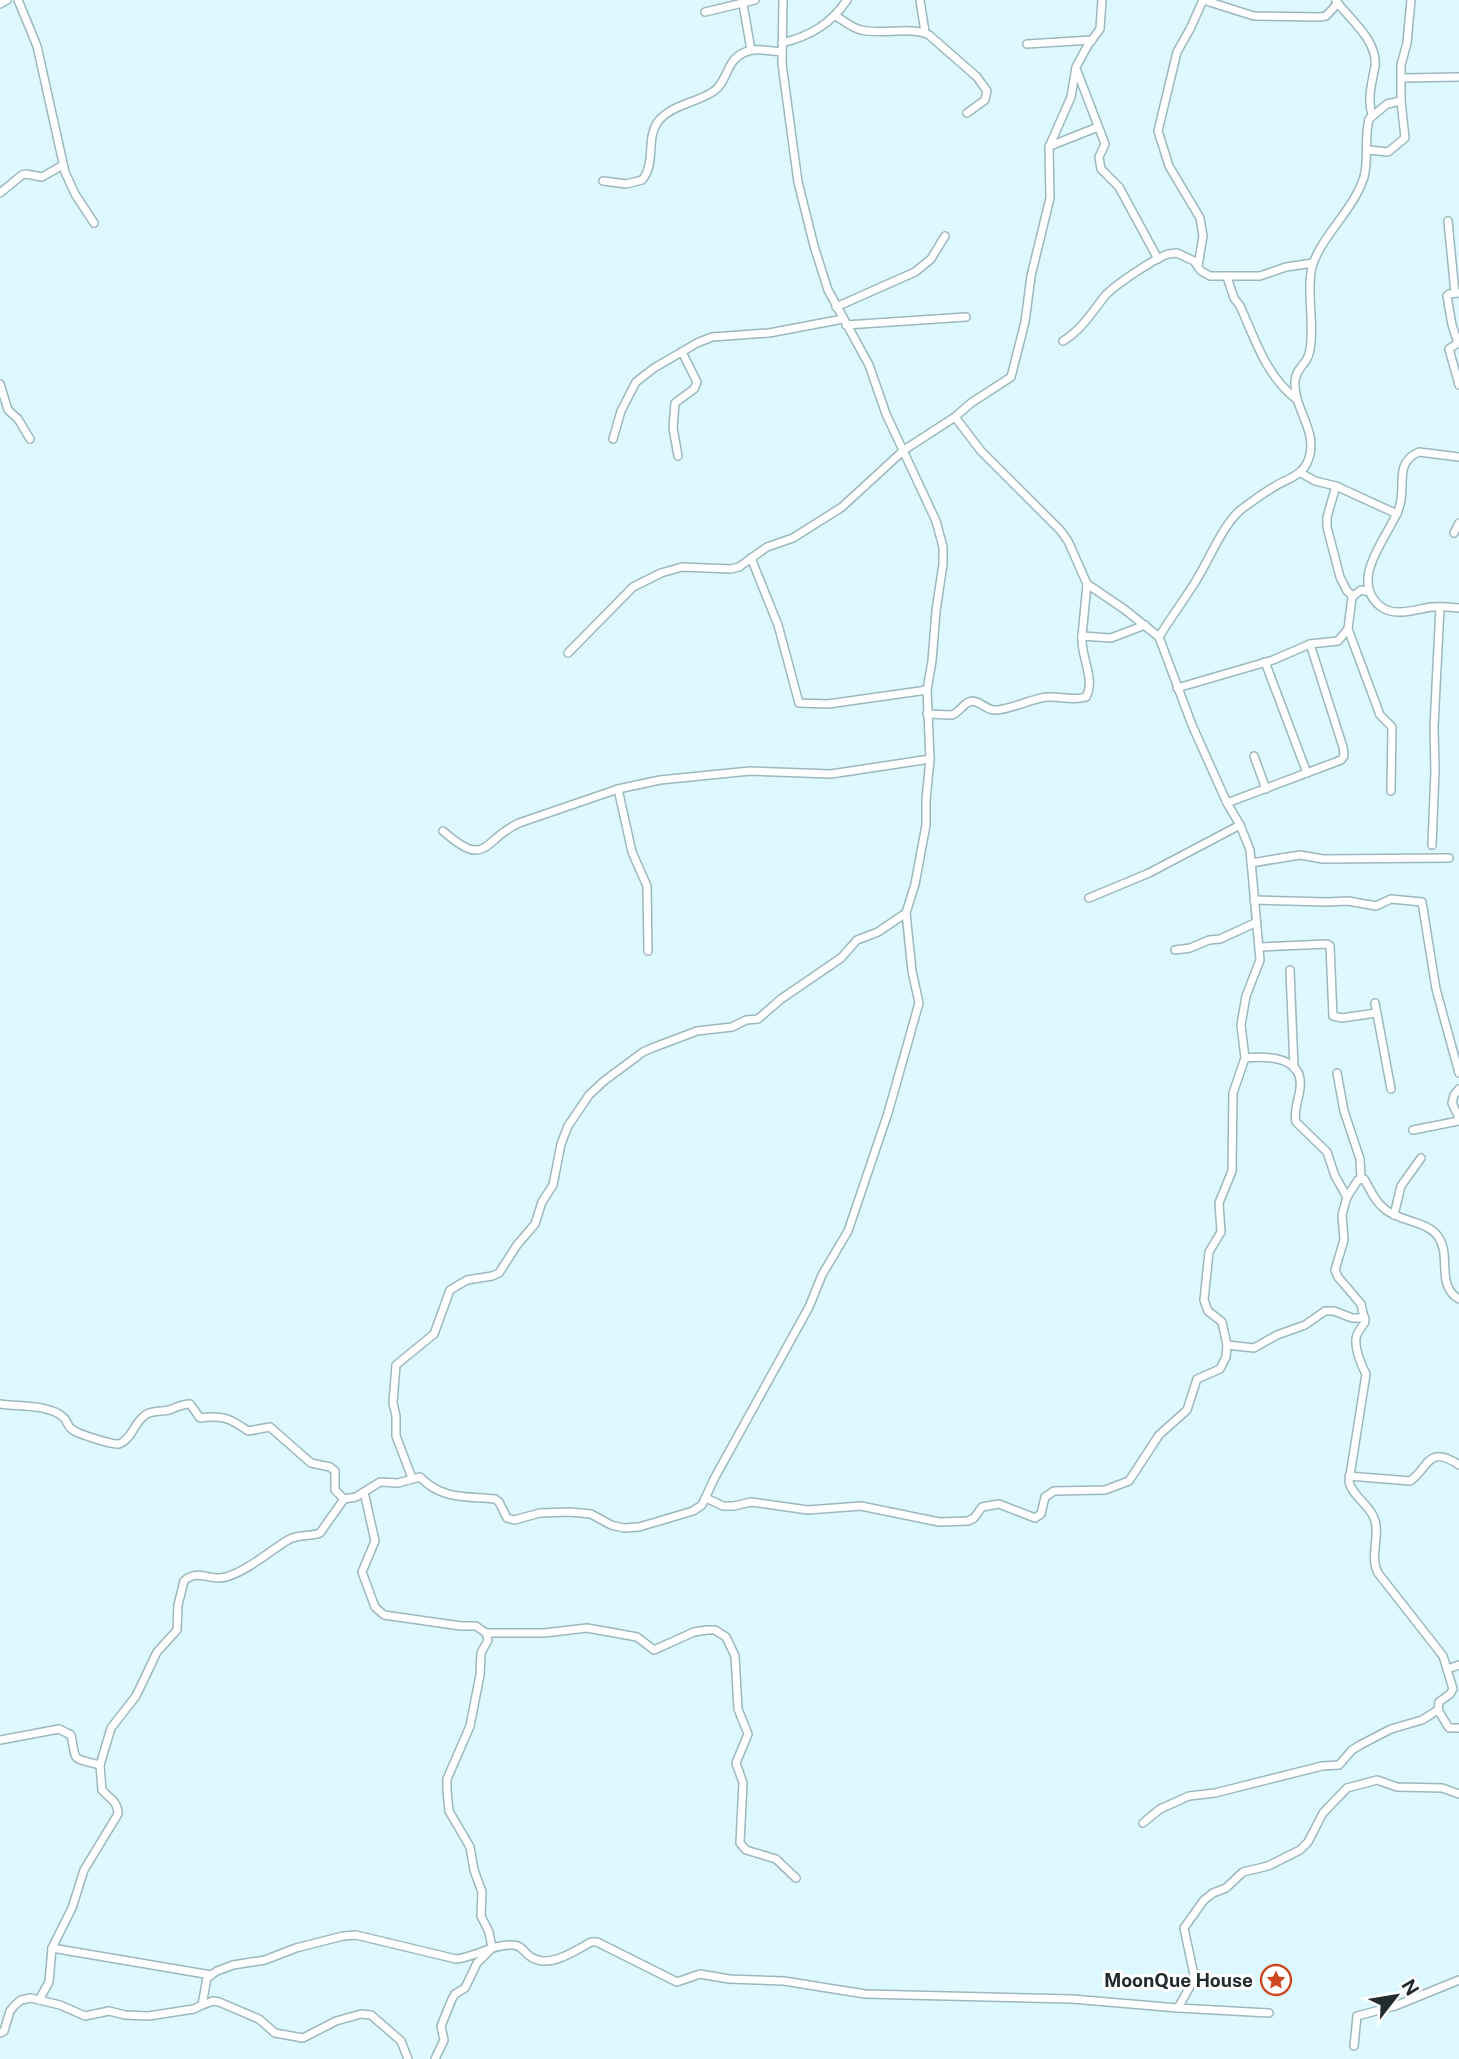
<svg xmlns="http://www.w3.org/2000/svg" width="1459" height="2059" font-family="'Public Sans',sans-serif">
<rect width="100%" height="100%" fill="#ddf9ff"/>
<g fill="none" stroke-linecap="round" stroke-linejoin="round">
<g stroke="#9cb7bd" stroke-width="10">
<g id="minor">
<path d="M18 0 37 46 65 172 75 194 94 223"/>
<path d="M920 0 925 32"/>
<path d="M1203 0 1254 16 1319 17 1326 16 1338 3"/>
<path d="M1336 1C1349 18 1378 41 1375 66 1372 83 1367 98 1372 115"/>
<path d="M0 4 7 0"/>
<path d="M743 4 751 50"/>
<path d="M705 12 755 0"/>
<path d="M836 16C844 21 852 28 861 30 881 35 912 26 929 35L977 77 987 91 985 100 967 113"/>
<path d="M782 43C810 36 831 24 847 0"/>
<path d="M1027 44 1092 40"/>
<path d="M1077 71 1105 144 1099 157 1101 169 1119 187 1158 259"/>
<path d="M1403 78 1459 77"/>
<path d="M1050 146 1098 127"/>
<path d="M1368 150 1388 152 1405 138 1401 101V65L1407 43 1411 0"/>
<path d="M603 181 626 184 642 180C656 164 646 140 657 123 669 105 697 103 714 91 728 81 726 61 743 53 755 47 769 51 781 52"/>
<path d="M0 193 22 175 26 174 42 177 63 165"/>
<path d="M1448 221 1455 293"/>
<path d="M1198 266 1203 236 1200 218 1169 166 1158 131 1177 52 1190 29 1203 0"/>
<path d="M1227 277 1234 298 1240 306C1256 341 1265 374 1296 399"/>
<path d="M1459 293 1449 294 1447 296 1452 325 1458 343 1449 349 1459 385"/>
<path d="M836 307 915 272 931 259 945 236"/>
<path d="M846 325 966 317"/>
<path d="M1063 341C1081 330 1091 314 1104 297 1114 285 1154 259 1168 254L1177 253 1194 261 1201 271 1210 276H1260L1286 267 1313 263"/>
<path d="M0 384 8 410 18 419 30 439"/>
<path d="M613 439 621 411 636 382 654 368 697 343 712 337 769 333 843 319"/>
<path d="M678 456 673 428 675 403 694 389 697 382 682 352"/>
<path d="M1459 457 1419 452C1393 463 1407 486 1399 508 1391 533 1347 579 1380 606 1395 618 1415 609 1432 607 1441 606 1450 607 1459 608"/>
<path d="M1301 473 1315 481 1336 486 1397 514"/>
<path d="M1336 486 1327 517V527L1340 577 1347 591 1353 596"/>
<path d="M1454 533 1459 523"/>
<path d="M751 558 778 625 799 703 828 704 927 690"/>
<path d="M1348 629 1380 715 1392 727 1391 791"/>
<path d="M1082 636 1087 584"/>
<path d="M1159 637C1171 617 1185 599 1197 579 1210 558 1224 522 1243 508 1253 501 1263 493 1274 487 1286 479 1300 477 1307 463 1321 433 1293 410 1295 381 1296 368 1306 365 1309 354 1316 328 1305 288 1313 264 1322 236 1354 209 1364 177 1369 158 1364 138 1369 119L1387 104 1401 101"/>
<path d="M568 653 633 587 661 573 682 567 731 569 739 567 767 547 793 538 842 507 904 450 955 417 971 403 1011 377 1025 322 1031 276 1050 198 1049 147 1071 97 1076 67 1088 45 1100 29 1102 0"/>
<path d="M1265 662 1307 773"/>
<path d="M1177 688 1273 660 1310 644 1338 641 1348 629 1352 597 1361 590 1370 592"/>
<path d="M927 714 952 715C960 712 963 704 969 702 977 698 986 710 994 710 1007 711 1033 698 1047 697 1060 696 1073 701 1086 697 1096 679 1080 656 1082 636L1111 638 1145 625"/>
<path d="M1254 756 1266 789"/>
<path d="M618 789 632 852 647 886 648 951"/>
<path d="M1227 803 1341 760 1344 756 1343 747 1310 644"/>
<path d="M443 831C487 870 482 840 519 823L618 789 660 780 750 771 831 774 930 759"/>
<path d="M1432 845 1435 771 1434 727 1440 607"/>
<path d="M1251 863 1300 855 1323 859 1449 858"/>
<path d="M1089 898 1149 873 1240 825"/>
<path d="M1254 900 1327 902 1348 901 1376 906 1391 899 1422 902 1436 989 1459 1073"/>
<path d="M1260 947 1327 944 1330 946 1333 1016 1342 1018 1376 1013"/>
<path d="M1175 950 1190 948 1209 940 1220 939 1255 923"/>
<path d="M1290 970 1294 1068"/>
<path d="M1375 1003 1391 1089"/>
<path d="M1245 1058C1266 1056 1304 1056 1300 1088 1299 1100 1293 1110 1296 1122L1327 1152 1335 1176 1347 1197 1342 1215 1344 1240 1335 1270 1338 1277 1361 1304 1365 1322C1362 1327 1356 1333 1356 1339 1355 1349 1361 1365 1366 1374L1349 1482C1353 1497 1369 1504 1374 1518 1381 1535 1369 1556 1378 1573L1443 1656 1453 1689 1450 1694 1439 1702 1438 1710 1449 1728H1459"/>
<path d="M1337 1073 1344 1111 1360 1159 1361 1179"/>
<path d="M1459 1089 1454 1095 1452 1103 1459 1118"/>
<path d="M1413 1130 1459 1121"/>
<path d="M1347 1197 1358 1180 1364 1179C1371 1190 1374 1201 1386 1210 1401 1222 1429 1221 1439 1238 1451 1256 1436 1286 1459 1299"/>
<path d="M1394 1215 1401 1186 1421 1158"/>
<path d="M1227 1345 1254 1348 1277 1335 1305 1325 1325 1311H1334L1352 1318H1365"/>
<path d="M0 1404C18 1407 48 1404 63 1417 68 1421 67 1427 73 1430 78 1434 113 1445 119 1444 128 1441 132 1431 137 1424 148 1408 155 1413 169 1410 177 1407 182 1404 190 1404L200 1418C222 1415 230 1418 248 1431L270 1427 311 1463 330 1467 335 1471V1490L344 1499 356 1497 380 1482 398 1483 420 1477C442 1500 466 1496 495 1499L499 1502 507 1518 514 1520 540 1513 570 1512 591 1514 611 1525 624 1528 639 1527 693 1511 702 1505 714 1479 809 1307 822 1275 848 1231 888 1113 919 1003 912 971 906 913 915 884 926 825V800L930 759 927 690 932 661 936 611 943 564V547L936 521 886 414 869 365 828 290 814 246 798 182 782 64 783 0"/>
<path d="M1349 1476 1410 1481C1428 1470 1427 1443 1459 1465"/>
<path d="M412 1478 396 1436V1416L393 1403 396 1365 434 1334 450 1290 467 1280 492 1276 499 1273 517 1245 535 1224 542 1202 553 1185 561 1144 568 1126 589 1095 604 1081 643 1052 652 1048 697 1031 732 1027 746 1020 758 1019 781 999 841 958 857 940 878 932 906 913"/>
<path d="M364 1492 375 1541 362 1572 375 1607 384 1615 461 1626H476L486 1633 488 1640 481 1653 480 1675 470 1726 447 1779V1791L449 1811 470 1847 474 1870 482 1892 481 1916 489 1932 492 1948 477 1963 465 1988 455 1994 452 1999 441 2026 444 2040 435 2059"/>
<path d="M706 1498 723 1506H734L751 1502 808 1510 861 1506 939 1522 968 1521 974 1518 982 1507 999 1504 1035 1518 1041 1514 1045 1497 1054 1491 1105 1490 1129 1481 1159 1435 1187 1410 1197 1379 1220 1369 1226 1357 1227 1345 1222 1322 1208 1311 1204 1300 1209 1252 1221 1232 1219 1203 1232 1171 1233 1093 1245 1058 1241 1025 1246 996 1260 960 1250 850 1240 825 1227 803 1192 725 1159 637 1124 609 1087 584 1068 541 1060 530 981 451 955 417"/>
<path d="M486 1633H544L587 1628 637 1637 654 1650 694 1632 707 1630H715L726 1637 735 1656 738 1709 748 1734 736 1763 743 1783 740 1843 746 1850 776 1859 796 1878"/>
<path d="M1447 1669 1459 1665"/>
<path d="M0 1740 59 1729 71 1735C77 1763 70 1757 100 1765"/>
<path d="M1143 1823 1160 1809 1189 1796 1215 1793 1322 1766 1339 1765 1352 1750 1360 1745 1391 1729 1422 1720 1438 1710"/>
<path d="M52 1948 211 1975"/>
<path d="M39 2000 49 1982 52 1948 72 1908 84 1870 118 1814C118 1801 109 1798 102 1790L100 1765 111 1728 136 1696 157 1652 177 1630 178 1605 184 1581C197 1568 211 1582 226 1577 249 1570 268 1552 288 1540 298 1534 309 1537 320 1533L344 1499"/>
<path d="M202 2005 213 2001 219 2002 259 2019 275 2033 303 2038 336 2021 361 2014 371 2015 401 2041 408 2059"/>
<path d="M1178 2008 1269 2013"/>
<path d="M0 2033 4 2031 10 2011 15 2005 21 2000 31 1998 60 2005 85 2016 109 2011 125 2015 148 2016 194 2009 202 2005 207 1978 217 1971 233 1965 265 1960 296 1948 343 1936 356 1935 456 1959C475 1957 493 1944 513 1945 522 1945 524 1953 531 1957 549 1969 575 1951 591 1942H597L677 1982 700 1974 729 1979 784 1981 865 1994 1072 1999 1178 2008 1193 1981 1194 1975 1184 1928 1204 1900 1213 1893 1226 1888 1243 1872 1268 1866 1300 1850 1308 1842 1323 1813 1347 1788 1377 1780 1397 1787 1442 1788 1459 1794"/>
<path d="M1354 2046 1357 2016 1395 2006 1459 1980"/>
</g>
</g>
<use href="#minor" stroke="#fff" stroke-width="7"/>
</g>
<defs>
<g id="sight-ring" transform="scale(1.575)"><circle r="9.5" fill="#fff" stroke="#cf471f" stroke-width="1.5"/><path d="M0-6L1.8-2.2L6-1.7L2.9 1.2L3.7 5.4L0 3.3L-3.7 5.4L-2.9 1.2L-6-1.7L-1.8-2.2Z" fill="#cf471f"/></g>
</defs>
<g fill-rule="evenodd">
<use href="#sight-ring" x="1276" y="1980"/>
</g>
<g text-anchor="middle" stroke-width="6" stroke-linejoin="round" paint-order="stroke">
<g font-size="19" font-weight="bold" fill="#222c2f" stroke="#fff" text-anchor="end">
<text x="1253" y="1987">MoonQue House</text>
</g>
</g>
<g transform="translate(1396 1996) rotate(59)" stroke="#ffffff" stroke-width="5" paint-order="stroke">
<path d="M0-5L12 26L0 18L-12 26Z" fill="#222c2f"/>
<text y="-10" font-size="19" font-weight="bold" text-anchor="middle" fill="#222c2f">N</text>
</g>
</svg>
